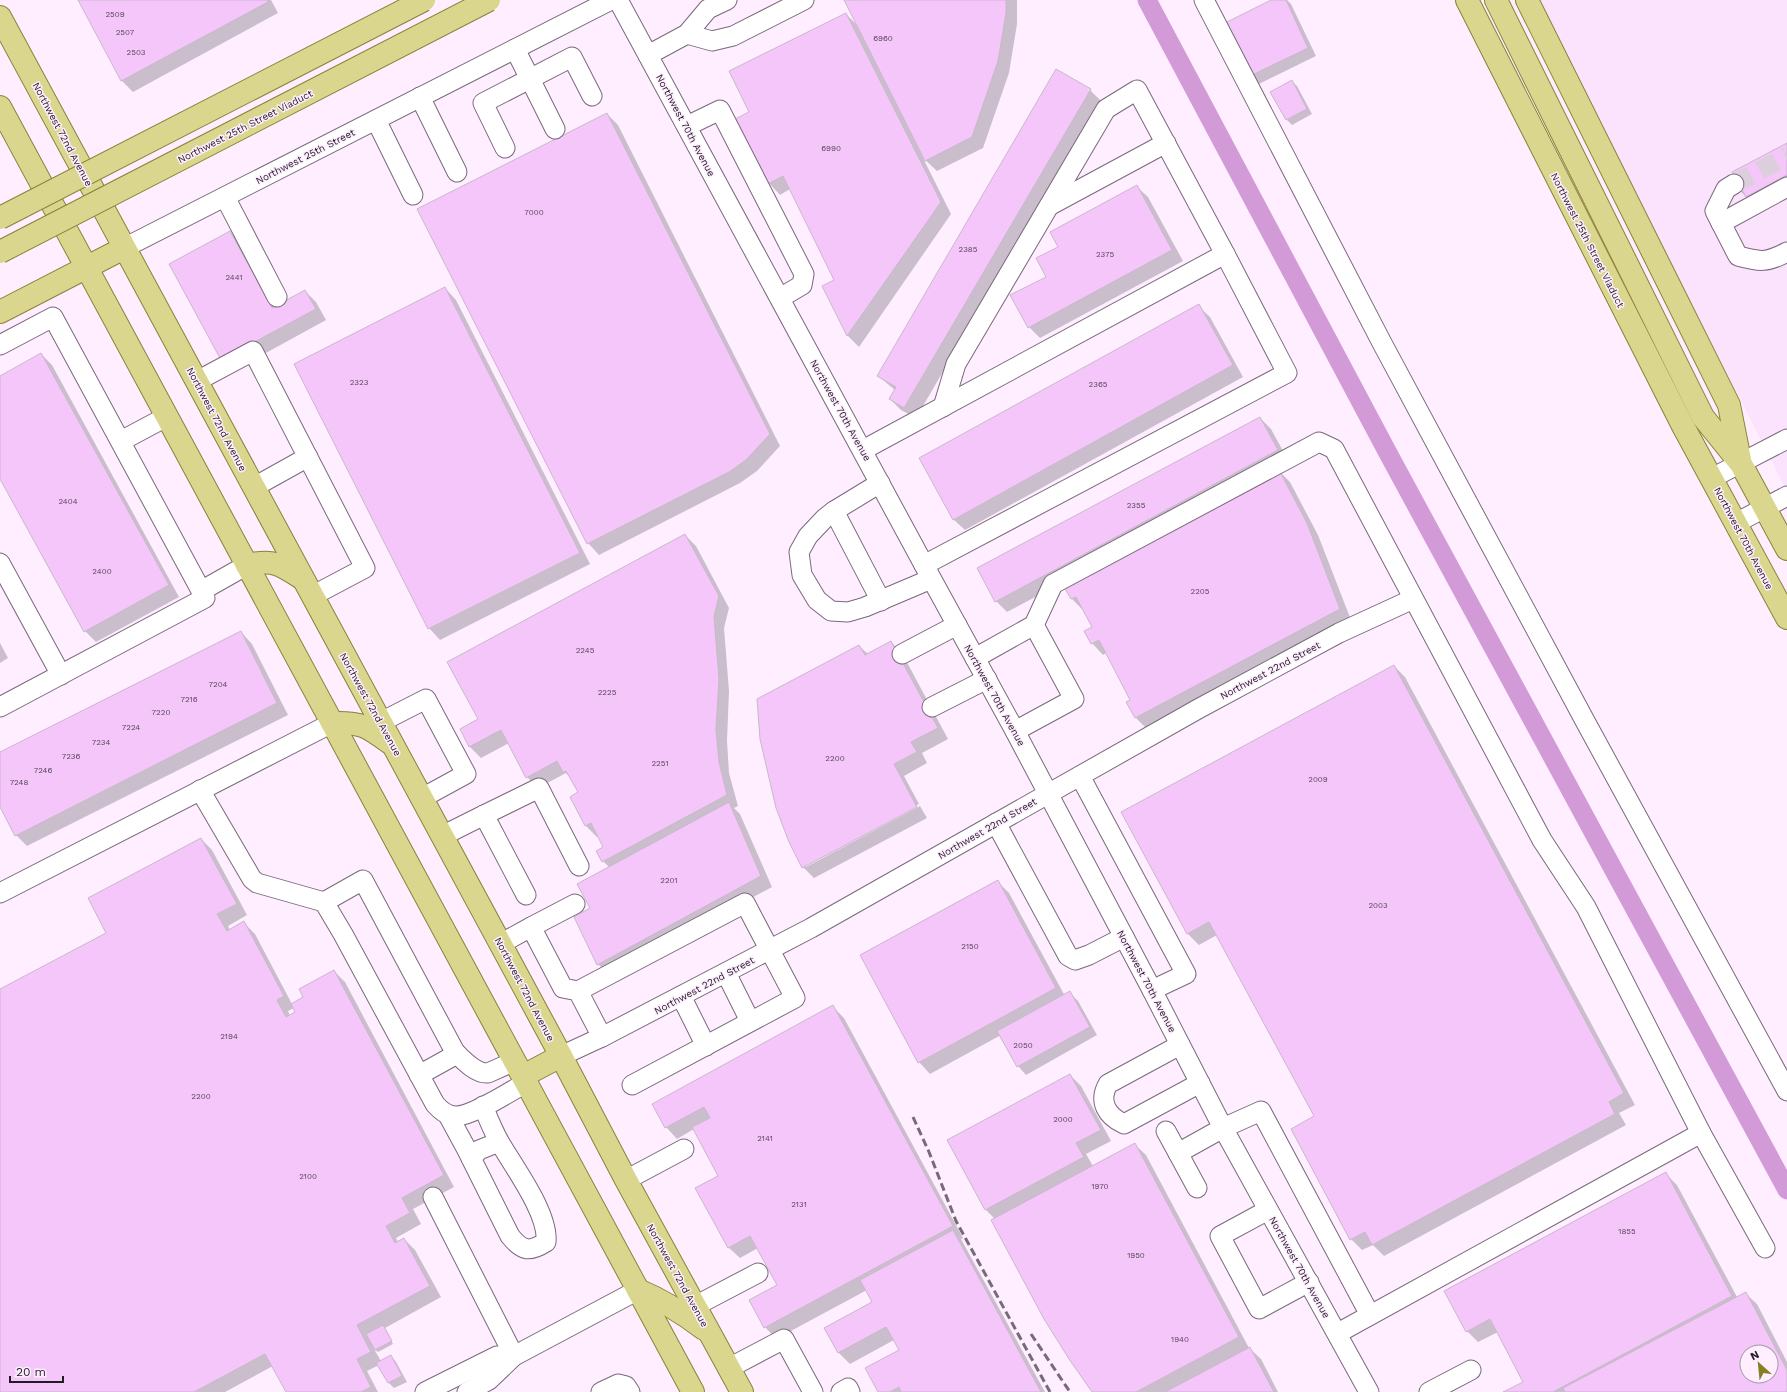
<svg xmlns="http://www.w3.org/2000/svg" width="1787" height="1392" font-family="'Work Sans',sans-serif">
<rect width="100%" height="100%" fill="#feeeff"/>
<path fill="#fbe2fd" d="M1536 0H1787V491Z"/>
<g fill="#0003" fill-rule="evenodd">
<path d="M79 0H271L278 13 133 92 122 81Z"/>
<path d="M845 0H1017V24L1009 73 983 148 937 171 923 158 951 214 859 347 848 336 823 286 836 280 790 189 780 195 769 183 750 112 846 14 858 26Z"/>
<path d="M1274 0H1287L1291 4 1316 56 1259 84 1251 76Z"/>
<path d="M1291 81 1297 86 1312 114 1292 125 1287 120 1271 92Z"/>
<path d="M1090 90 1101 101 916 418 901 410 890 399 895 390 878 376Z"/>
<path d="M607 114 618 125 780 446 757 471 740 483 599 555 588 543 419 209Z"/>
<path d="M1787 144V188L1755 205 1738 189Z"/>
<path d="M1136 186 1148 197 1183 261 1040 338 1029 327 1059 247Z"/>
<path d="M230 232 241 243 275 307 305 291 316 302 326 320 233 371Z"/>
<path d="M445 288 456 300 590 564 440 640 429 628 295 364Z"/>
<path d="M1198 306 1210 317 1243 377 965 530 953 519Z"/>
<path d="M41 354 52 365 179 597 96 642 85 631 0 477V377Z"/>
<path d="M1260 418 1271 429 1289 462 1007 612 996 601Z"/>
<path d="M1279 471 1290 482 1318 535 1351 620 1147 729 1136 718 1132 700 1106 653 1103 655 1092 643 1094 627 1083 610 1072 599Z"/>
<path d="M685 535 696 546 729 608 724 628 729 691 727 741 729 773 738 806 734 808 740 814 772 887 609 975 598 964 592 908 610 868 603 861 605 847 599 836 597 837 586 826 571 798 580 793 573 781 566 773 538 788 527 777 509 743 481 758 470 747 461 729 479 720Z"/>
<path d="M241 632 252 644 288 715 27 846 16 835 0 804V754Z"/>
<path d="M891 642 902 653 948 739 922 753 927 763 904 776 919 804 806 865V867L920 806 927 818 814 878 803 867 859 646 868 654Z"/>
<path d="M0 643 8 658 0 663Z"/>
<path d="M1394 666 1405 677 1635 1105 1619 1113 1626 1125 1384 1256 1373 1245 1362 1250 1351 1239 1315 1117 1217 935 1199 945 1188 934 1122 812Z"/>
<path d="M201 839 212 850 247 915 228 926 230 930 244 923 255 934 292 1004 304 997 334 971 345 982 454 1187 413 1209 421 1224 396 1238 398 1242 404 1239 415 1250 441 1297 385 1328 393 1344 378 1352 374 1349 381 1361 391 1356 396 1362 407 1382 394 1388 389 1383 379 1365 367 1371 378 1392H287L273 1366 225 1392H0V991L107 933ZM294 1008 297 1013 290 1016 288 1011Z"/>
<path d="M997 881 1009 893 1065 996 1070 993 1078 1001 1097 1035 1026 1075 1018 1066 1001 1035 930 1074 919 1062 861 955Z"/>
<path d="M833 1007 844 1018 963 1238 961 1239 1045 1392H880L900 1351 894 1340 850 1364 839 1353 826 1328 873 1302 867 1290 776 1339 765 1327 778 1286 758 1248 740 1258 728 1247 720 1176 694 1129 677 1139 666 1127Z"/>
<path d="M1070 1075 1081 1086 1111 1141 1086 1154 1093 1166 1134 1144 1146 1155 1249 1348 1261 1359 1278 1392H1094L995 1219 986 1210Z"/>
<path d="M1666 1174 1677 1185 1737 1297 1745 1293 1757 1304 1787 1362V1392H1505L1524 1382 1498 1332 1478 1342 1467 1331ZM1747 1352H1771V1376H1747Z"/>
</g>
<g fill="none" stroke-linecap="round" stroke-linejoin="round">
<path stroke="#d39ad8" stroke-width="19" d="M1147 0 1389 455 1787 1190"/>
</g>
<g fill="#f4c6f9" stroke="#c9b7cb" fill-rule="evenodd">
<path d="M78 0H267L268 2 121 81Z"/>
<path d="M844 0H1006V13L998 61 972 137 925 161Z"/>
<path d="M1271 0H1286L1308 48 1250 76 1225 23Z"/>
<path d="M846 13 941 202 847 336 822 286 834 280 783 176 768 184 735 119 749 112 729 71Z"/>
<path d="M1056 69 1091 89 904 408 889 399 896 387 877 376Z"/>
<path d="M1292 80 1307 109 1286 120 1270 92Z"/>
<path d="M607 113 770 434 746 460 729 472 587 544 417 209Z"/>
<path d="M1787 143V175L1746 197 1732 172Z"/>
<path d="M1137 185 1172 250 1028 328 1010 295 1046 277 1036 258 1058 247 1050 232Z"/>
<path d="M230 231 272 308 305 290 316 309 221 360 169 264Z"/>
<path d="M445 287 580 553 428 629 294 364Z"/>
<path d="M1199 304 1233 365 953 520 919 458Z"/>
<path d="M41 353 169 585 84 632 0 479V376Z"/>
<path d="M1260 417 1278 450 995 602 977 568Z"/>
<path d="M1279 470 1307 523 1340 609 1135 718 1126 702 1130 700 1099 640 1091 644 1084 631 1092 627 1076 597 1071 599 1063 585Z"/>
<path d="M685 534 719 596 714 616 719 679 716 729 719 762 727 795 602 862 596 851 603 847 591 823 585 826 570 797 578 792 566 771 563 772 557 761 526 778 501 730 469 747 460 729 478 719 447 662Z"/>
<path d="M241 631 277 703 15 836 0 807V752Z"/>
<path d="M891 641 938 728 911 742 917 752 894 764 917 807 802 868 789 842 776 808 760 739 757 699 859 645 865 655Z"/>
<path d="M1394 665 1624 1093 1609 1102 1615 1114 1372 1245 1365 1232 1350 1240 1291 1129 1314 1116 1209 922 1187 934 1121 812Z"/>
<path d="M729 802 761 876 597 965 574 917 590 908 577 884Z"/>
<path d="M201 838 237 904 217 914 227 931 244 921 284 996 277 1000 286 1017 295 1012 291 1004 303 997 299 989 334 970 444 1175 402 1198 410 1213 386 1226 395 1243 404 1238 430 1286 357 1325 371 1352 357 1359 371 1387 361 1392H286L265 1354 194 1392H0V989L106 933 88 898Z"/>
<path d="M998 880 1056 988 918 1063 860 955Z"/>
<path d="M1070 991 1090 1027 1017 1067 997 1031Z"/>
<path d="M833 1005 953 1226 764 1328 749 1300 777 1285 750 1236 728 1248 695 1188 718 1176 692 1127 710 1118 704 1107 665 1128 652 1104Z"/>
<path d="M1070 1074 1101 1130 1076 1143 1084 1157 985 1210 947 1140Z"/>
<path d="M1135 1143 1239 1337 1136 1392H1092L1069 1359 1044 1319 991 1220Z"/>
<path d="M1666 1172 1732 1296 1553 1392H1503L1523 1382 1490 1319 1466 1332 1444 1291Z"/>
<path d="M953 1230 1041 1392H901L899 1387 890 1392H878L865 1368 899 1350 886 1327 838 1353 824 1328 872 1302 860 1280Z"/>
<path d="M1746 1292 1787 1370V1392H1565L1563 1388ZM1747 1352H1771V1376H1747Z"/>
<path d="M383 1325 392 1341 375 1350 366 1334Z"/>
<path d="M1250 1347 1274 1392H1165Z"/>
<path d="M391 1355 402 1376 388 1383 376 1363Z"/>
</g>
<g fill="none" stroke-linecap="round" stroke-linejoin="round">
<path stroke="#ddcede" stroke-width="19" stroke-dasharray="19 10" stroke-linecap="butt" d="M1734 184 1787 156"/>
<g stroke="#79697b" stroke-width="21">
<g id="minor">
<path d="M618 0 924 565 1015 731 1152 990 1223 1128 1369 1392"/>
<path d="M1204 0 1382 343 1585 721 1787 1091"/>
<path d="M687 34 712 41 733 36 804 0"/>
<path d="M515 49 555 129"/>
<path d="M648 55 687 34 708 9 727 0"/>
<path d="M420 97 457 172"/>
<path d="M376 120 413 195"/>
<path d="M687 126 720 110 804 274 802 285 780 298"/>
<path d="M505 148 483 103 572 57 592 96"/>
<path d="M1787 187 1721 223 1738 256C1760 262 1767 263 1787 252"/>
<path d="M225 197 277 297"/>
<path d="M1049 206 1166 143"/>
<path d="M1721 223 1715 211 1726 189 1734 184"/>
<path d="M124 248 611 0"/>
<path d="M0 345 53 317 205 598 0 707"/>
<path d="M197 381 253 351 365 568 312 596"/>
<path d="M943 407 956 364 1106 109 1137 90 1225 254"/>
<path d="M121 441 166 417"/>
<path d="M863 450 1225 254 1287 373 924 565"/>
<path d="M1712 478 1787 439"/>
<path d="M880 483 834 511 825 518 808 536 799 552 802 575 817 600 831 611 848 612 865 607 931 579"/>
<path d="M254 487 308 457"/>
<path d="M834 511 881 601"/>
<path d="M1736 523 1787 496"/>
<path d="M0 563 61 675"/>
<path d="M201 591 247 565"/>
<path d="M902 654 957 625"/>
<path d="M975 658 1034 625 1053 584 1319 442 1334 449 1542 840 1586 907 1701 1133 1765 1248"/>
<path d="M932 707 987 679"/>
<path d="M381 722 426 699 466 774 422 798"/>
<path d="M1015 731 1074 699 1034 625"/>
<path d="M1080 776 1186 974 1152 990"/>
<path d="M200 790 252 879 257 883 324 902 343 934 435 1104C441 1111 447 1116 456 1116 473 1116 511 1091 527 1082"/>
<path d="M996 823 1068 956 1075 960 1089 955 1124 937"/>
<path d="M442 836 484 815"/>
<path d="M0 893 332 723"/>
<path d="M526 895 484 815 539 788 579 866"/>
<path d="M324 902 363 880 455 1052C463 1060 476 1074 488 1073L515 1061"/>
<path d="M575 904 531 927 563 988 578 991 602 1037"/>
<path d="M500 944 531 927"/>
<path d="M726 973 750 1021"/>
<path d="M578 991 745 903 795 998 632 1085"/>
<path d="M681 996 706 1046"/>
<path d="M1180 1045 1108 1084C1098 1102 1107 1116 1124 1124L1200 1083"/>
<path d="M561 1056 602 1037 811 928 1198 709 1339 633 1413 599"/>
<path d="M419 1075 457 1054"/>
<path d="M448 1115 467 1150 510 1236C523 1252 530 1252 546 1242 549 1214 514 1167 500 1143 493 1131 488 1118 483 1106"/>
<path d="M1166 1131 1178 1153"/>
<path d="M471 1158 479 1150 499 1142"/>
<path d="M626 1180 684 1149"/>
<path d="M1197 1188 1178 1153 1223 1128 1261 1111 1370 1315"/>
<path d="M433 1197 514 1356"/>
<path d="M1268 1210 1220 1236 1259 1309 1309 1282"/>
<path d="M695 1306 758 1273"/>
<path d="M1338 1333 1701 1133"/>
<path d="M729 1368 784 1339 813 1392"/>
<path d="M425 1392 497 1356H514"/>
<path d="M467 1392 489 1380 514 1356 638 1290"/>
<path d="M601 1392 618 1384 626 1386 630 1392"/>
<path d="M841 1392 848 1388 850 1392"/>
<path d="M1429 1392 1471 1370"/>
</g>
</g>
<g stroke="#8a8238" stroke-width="24">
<g id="major">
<path d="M1467 0 1683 426 1787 618"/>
<path d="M1496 0 1703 417 1741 464 1787 549"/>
<path d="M1527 0 1729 405 1740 460"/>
<path d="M0 17 561 1056 626 1180 742 1392"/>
<path d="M0 107 693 1392"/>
<path d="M0 312 124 248"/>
<path d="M247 565C274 559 280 564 303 579"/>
<path d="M332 723C362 722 367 726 390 743"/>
<path d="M523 1076 561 1056"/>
<path d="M638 1290C662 1300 683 1313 704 1329"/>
</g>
</g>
<use href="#minor" stroke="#fff" stroke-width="19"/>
<use href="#major" stroke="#dad68e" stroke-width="22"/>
<g stroke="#766c77" stroke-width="3" stroke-dasharray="8 4" stroke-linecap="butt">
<path d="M913 1117 929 1152 956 1221 1050 1392"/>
<path d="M1031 1334 1070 1392"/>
</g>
<g stroke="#8a8238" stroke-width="24" stroke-linecap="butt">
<g id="major-bridge">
<path d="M0 218 424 0"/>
<path d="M0 252 489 0"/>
</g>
</g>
<use href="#major-bridge" stroke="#dad68e" stroke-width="22"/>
</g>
<g text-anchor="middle" stroke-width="3" stroke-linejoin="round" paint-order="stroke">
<g font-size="8" fill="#564658">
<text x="115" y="17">2509</text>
<text x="125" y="35">2507</text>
<text x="883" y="41">6960</text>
<text x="136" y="55">2503</text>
<text x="831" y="151">6990</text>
<text x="534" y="215">7000</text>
<text x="968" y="252">2385</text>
<text x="1105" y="257">2375</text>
<text x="234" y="280">2441</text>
<text x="359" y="385">2323</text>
<text x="1098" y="387">2365</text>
<text x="68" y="504">2404</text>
<text x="1136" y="508">2355</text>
<text x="102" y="574">2400</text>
<text x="1200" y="594">2205</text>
<text x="585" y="653">2245</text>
<text x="218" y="687">7204</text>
<text x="607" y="695">2225</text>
<text x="189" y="702">7216</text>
<text x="161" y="715">7220</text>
<text x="131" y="730">7224</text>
<text x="101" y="745">7234</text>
<text x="71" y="759">7236</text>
<text x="835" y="761">2200</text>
<text x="660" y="766">2251</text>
<text x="43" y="773">7246</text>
<text x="1318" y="782">2009</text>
<text x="19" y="785">7248</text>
<text x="669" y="883">2201</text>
<text x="1378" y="908">2003</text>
<text x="970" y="949">2150</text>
<text x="229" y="1039">2194</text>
<text x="1023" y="1048">2050</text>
<text x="201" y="1099">2200</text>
<text x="1063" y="1122">2000</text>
<text x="765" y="1141">2141</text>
<text x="308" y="1179">2100</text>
<text x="1100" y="1189">1970</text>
<text x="799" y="1207">2131</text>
<text x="1627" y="1234">1855</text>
<text x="1136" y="1258">1950</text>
<text x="1180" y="1342">1940</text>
</g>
<g font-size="10" fill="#221b23" stroke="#feeeff">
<text transform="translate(686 125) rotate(62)" y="4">Northwest 70th Avenue</text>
<text transform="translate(245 126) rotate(-27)" y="4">Northwest 25th Street Viaduct</text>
<text transform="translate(63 134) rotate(62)" y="4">Northwest 72nd Avenue</text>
<text transform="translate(305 156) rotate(-27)" y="4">Northwest 25th Street</text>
<text transform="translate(1588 240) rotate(63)" y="4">Northwest 25th Street Viaduct</text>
<text transform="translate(841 410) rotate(61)" y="4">Northwest 70th Avenue</text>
<text transform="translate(217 419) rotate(62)" y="4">Northwest 72nd Avenue</text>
<text transform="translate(1744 538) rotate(62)" y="4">Northwest 70th Avenue</text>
<text transform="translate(1270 670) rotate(-28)" y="4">Northwest 22nd Street</text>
<text transform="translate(995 695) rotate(61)" y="4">Northwest 70th Avenue</text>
<text transform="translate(371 704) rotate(61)" y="4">Northwest 72nd Avenue</text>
<text transform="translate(987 828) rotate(-30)" y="4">Northwest 22nd Street</text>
<text transform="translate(1147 981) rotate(62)" y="4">Northwest 70th Avenue</text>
<text transform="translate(704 985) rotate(-28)" y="4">Northwest 22nd Street</text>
<text transform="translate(525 989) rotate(62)" y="4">Northwest 72nd Avenue</text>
<text transform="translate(1300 1267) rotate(61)" y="4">Northwest 70th Avenue</text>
<text transform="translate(678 1275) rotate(61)" y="4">Northwest 72nd Avenue</text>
</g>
</g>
<g transform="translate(1759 1364) rotate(333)"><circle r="19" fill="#feeeff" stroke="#a69aa7"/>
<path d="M0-3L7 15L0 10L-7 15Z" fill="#857f26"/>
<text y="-6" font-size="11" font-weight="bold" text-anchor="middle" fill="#221b23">N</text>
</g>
<path d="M10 1376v6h53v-6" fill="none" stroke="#221b23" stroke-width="2"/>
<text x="16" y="1376" font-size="12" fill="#221b23" stroke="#feeeff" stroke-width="3" paint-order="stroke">20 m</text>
</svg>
